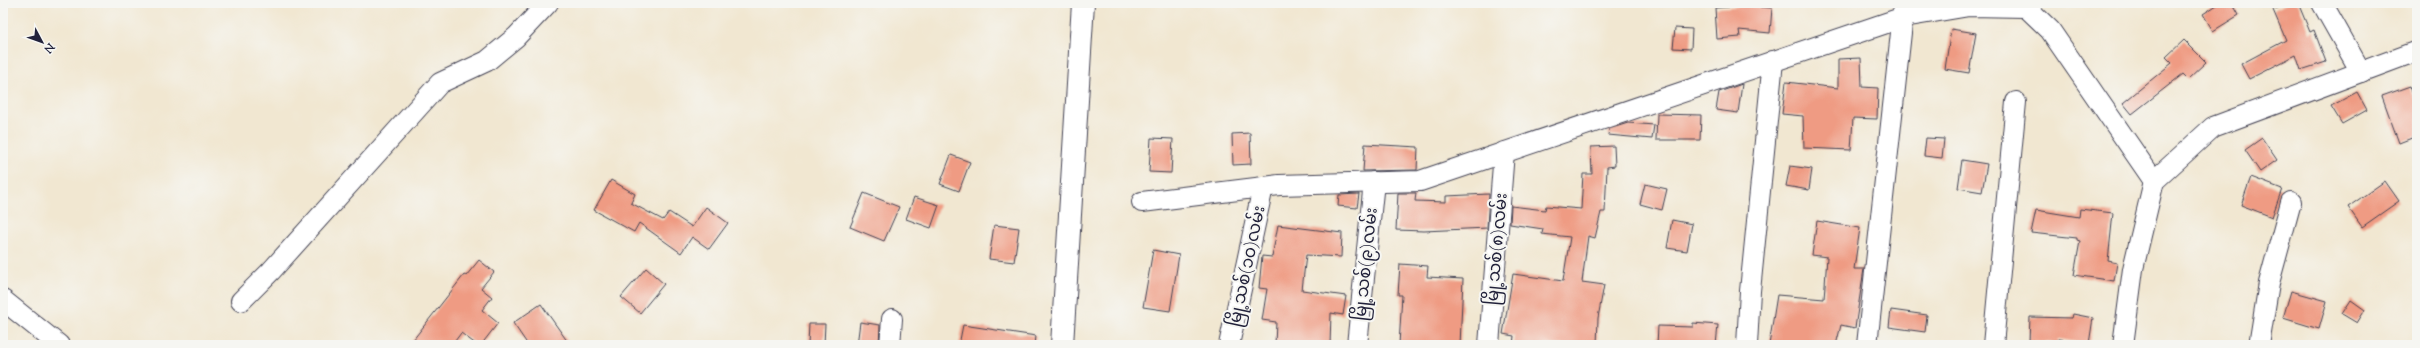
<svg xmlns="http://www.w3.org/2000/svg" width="2420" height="348" font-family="'Sorts Mill Goudy','Noto Sans Myanmar',serif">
<rect width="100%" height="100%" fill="#f6f6f2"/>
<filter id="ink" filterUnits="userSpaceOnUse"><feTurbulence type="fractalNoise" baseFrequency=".025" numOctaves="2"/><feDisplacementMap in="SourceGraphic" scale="8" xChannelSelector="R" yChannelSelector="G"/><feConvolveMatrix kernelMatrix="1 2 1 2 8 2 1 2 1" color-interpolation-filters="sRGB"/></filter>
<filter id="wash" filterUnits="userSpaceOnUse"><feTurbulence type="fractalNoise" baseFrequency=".012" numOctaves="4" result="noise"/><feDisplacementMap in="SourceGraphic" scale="16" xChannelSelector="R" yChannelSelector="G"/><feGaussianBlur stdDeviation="0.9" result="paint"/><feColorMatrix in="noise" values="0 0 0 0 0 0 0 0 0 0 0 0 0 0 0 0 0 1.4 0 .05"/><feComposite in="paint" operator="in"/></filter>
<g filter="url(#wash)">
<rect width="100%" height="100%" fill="#f1e7d1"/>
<g id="blocks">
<g fill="#ef9b83">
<path d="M2220 3H2232L2239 15 2213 31 2203 14Z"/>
<path d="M2289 3H2298L2310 32 2314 30 2326 62 2301 70 2296 55 2249 79 2241 64 2286 40 2273 10Z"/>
<path d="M1746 6 1772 8 1770 33 1739 30 1740 37 1717 39 1715 8Z"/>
<path d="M1675 28 1692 29 1691 49 1673 48Z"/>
<path d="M1951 29 1976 33 1969 73 1945 69Z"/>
<path d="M2184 40 2206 62 2188 79 2183 74 2132 114 2123 103 2172 63 2166 57Z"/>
<path d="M1861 58 1862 87 1878 88 1877 119 1853 118 1851 150 1804 148 1803 116 1782 114 1786 82 1838 88V59Z"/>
<path d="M1742 84 1738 113 1716 110 1719 92Z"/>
<path d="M2410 86 2417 106V136L2399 143 2382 96Z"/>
<path d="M2357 92 2367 110 2342 124 2331 106Z"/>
<path d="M1657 114 1701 115 1700 140H1656Z"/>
<path d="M1628 123 1654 125 1652 139 1608 135 1609 129Z"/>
<path d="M1250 133 1251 164 1233 165 1232 134Z"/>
<path d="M1151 138 1173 139 1171 173 1149 172Z"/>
<path d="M1926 138 1944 139 1942 158 1924 156Z"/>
<path d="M2262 138 2277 160 2260 172 2245 150Z"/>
<path d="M1365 144 1418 147 1417 170 1363 171Z"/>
<path d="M1614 146 1615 166 1607 167 1605 212H1601L1595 238 1588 236 1582 282 1604 285 1598 318 1597 345H1513L1514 336 1503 334 1513 274 1563 281 1570 237 1542 234 1543 229 1510 224 1511 206 1545 210 1546 206 1581 209 1583 174H1592L1591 147Z"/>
<path d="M951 155 970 162 959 191 940 184Z"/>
<path d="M1962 160 1987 164 1982 192 1958 188Z"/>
<path d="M1790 166 1812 169 1809 190 1786 186Z"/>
<path d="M2251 177 2282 189 2272 217 2241 205Z"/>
<path d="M611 180 635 194 631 203 663 220 669 212 692 227 706 207 728 223 709 249 692 237 681 253 639 223 634 232 594 210Z"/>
<path d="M2385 181 2399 201 2362 227 2348 207Z"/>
<path d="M1645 184 1667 189 1662 210 1640 204Z"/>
<path d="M864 193 899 207 884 241 850 227Z"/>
<path d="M1398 193H1416L1415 201 1446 202V196L1489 194 1487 228 1424 231 1396 230Z"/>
<path d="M1359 194 1357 208 1338 206 1339 195Z"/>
<path d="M914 197 939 205 931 228 906 219Z"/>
<path d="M2080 209 2113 213 2108 261 2117 263 2114 281 2074 275 2080 241 2077 240V238L2031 233 2036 210 2079 217Z"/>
<path d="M1672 220 1692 224 1687 251 1667 248Z"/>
<path d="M1817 221 1860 228 1854 269H1864L1855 328 1841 325 1836 345H1769L1777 295 1824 299 1827 257 1812 255Z"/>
<path d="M994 225 1019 228 1014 262 989 259Z"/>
<path d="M1278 225 1342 233 1341 257 1306 255 1302 290 1346 296 1343 315 1331 313 1330 345H1275L1276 322 1262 320 1267 289 1259 288 1262 256 1272 257Z"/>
<path d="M1153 250 1179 255 1170 311 1143 307Z"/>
<path d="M479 260 494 272 481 288 492 297 482 310 498 323 481 345H477L461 333 452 345H409L464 275 466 276Z"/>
<path d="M1400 264 1428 266 1427 277 1463 279 1460 345H1399L1402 295H1398Z"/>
<path d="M646 268 664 284 640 313 621 297Z"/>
<path d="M2291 291 2327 301 2319 329 2283 318Z"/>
<path d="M2351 300 2365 310 2357 323 2342 314Z"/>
<path d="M541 304 570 345H528L513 323Z"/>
<path d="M1891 310 1927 315 1925 332 1889 327Z"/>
<path d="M2073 314 2093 318 2089 344 2058 339V343L2029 342 2030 317 2072 318Z"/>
<path d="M860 322 880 325 879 345H857Z"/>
<path d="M1693 323 1718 325 1716 345H1657L1658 326 1693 327Z"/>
<path d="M809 324H825L824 345H808Z"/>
<path d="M963 325 1036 336 1035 345H959Z"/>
</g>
</g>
</g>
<g filter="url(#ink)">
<use href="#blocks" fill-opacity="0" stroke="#414052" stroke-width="1"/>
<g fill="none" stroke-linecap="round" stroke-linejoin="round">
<g stroke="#414052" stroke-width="22">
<g id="street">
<path d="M2322 3 2361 72"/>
<path d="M1142 202 1279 185 1420 181 1904 17 1969 6 2026 7 2050 30 2154 181"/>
<path d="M3 300 59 345"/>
<path d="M241 301 271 271 440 83 487 61 516 37 548 3"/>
<path d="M890 345 892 319"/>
<path d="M1229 345 1263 187"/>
<path d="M1357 345 1374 182"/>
<path d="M1489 345 1504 152"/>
<path d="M1747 345 1750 291 1773 61"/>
<path d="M1867 345 1904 5"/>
<path d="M1993 345 2016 102"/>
<path d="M2123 345 2133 269 2154 181 2213 127 2417 51"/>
<path d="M2259 345 2269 283 2291 202"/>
</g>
</g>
<g stroke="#414052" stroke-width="24">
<path id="highway" d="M1062 345 1083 3"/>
</g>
<use href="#street" stroke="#fff" stroke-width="20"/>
<use href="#highway" stroke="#fff" stroke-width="22"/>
</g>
</g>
<g text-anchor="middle" stroke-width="4" stroke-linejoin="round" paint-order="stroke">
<g font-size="17" fill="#22223b" stroke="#f6f6f2">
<text transform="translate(1496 249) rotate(-85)" y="6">မြို့သစ်(၈)လမ်း</text>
<text transform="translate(1365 264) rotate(-84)" y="6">မြို့သစ်(၉)လမ်း</text>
<text transform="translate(1246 266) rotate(-78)" y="6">မြို့သစ်(၁၀)လမ်း</text>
</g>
</g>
<rect width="2420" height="348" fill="none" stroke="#f6f6f2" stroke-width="16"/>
<g transform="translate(42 42) rotate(131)" stroke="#f6f6f2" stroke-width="3" paint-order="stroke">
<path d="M0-3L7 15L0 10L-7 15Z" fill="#22223b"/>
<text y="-6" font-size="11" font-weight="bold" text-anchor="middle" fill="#22223b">N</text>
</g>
</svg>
